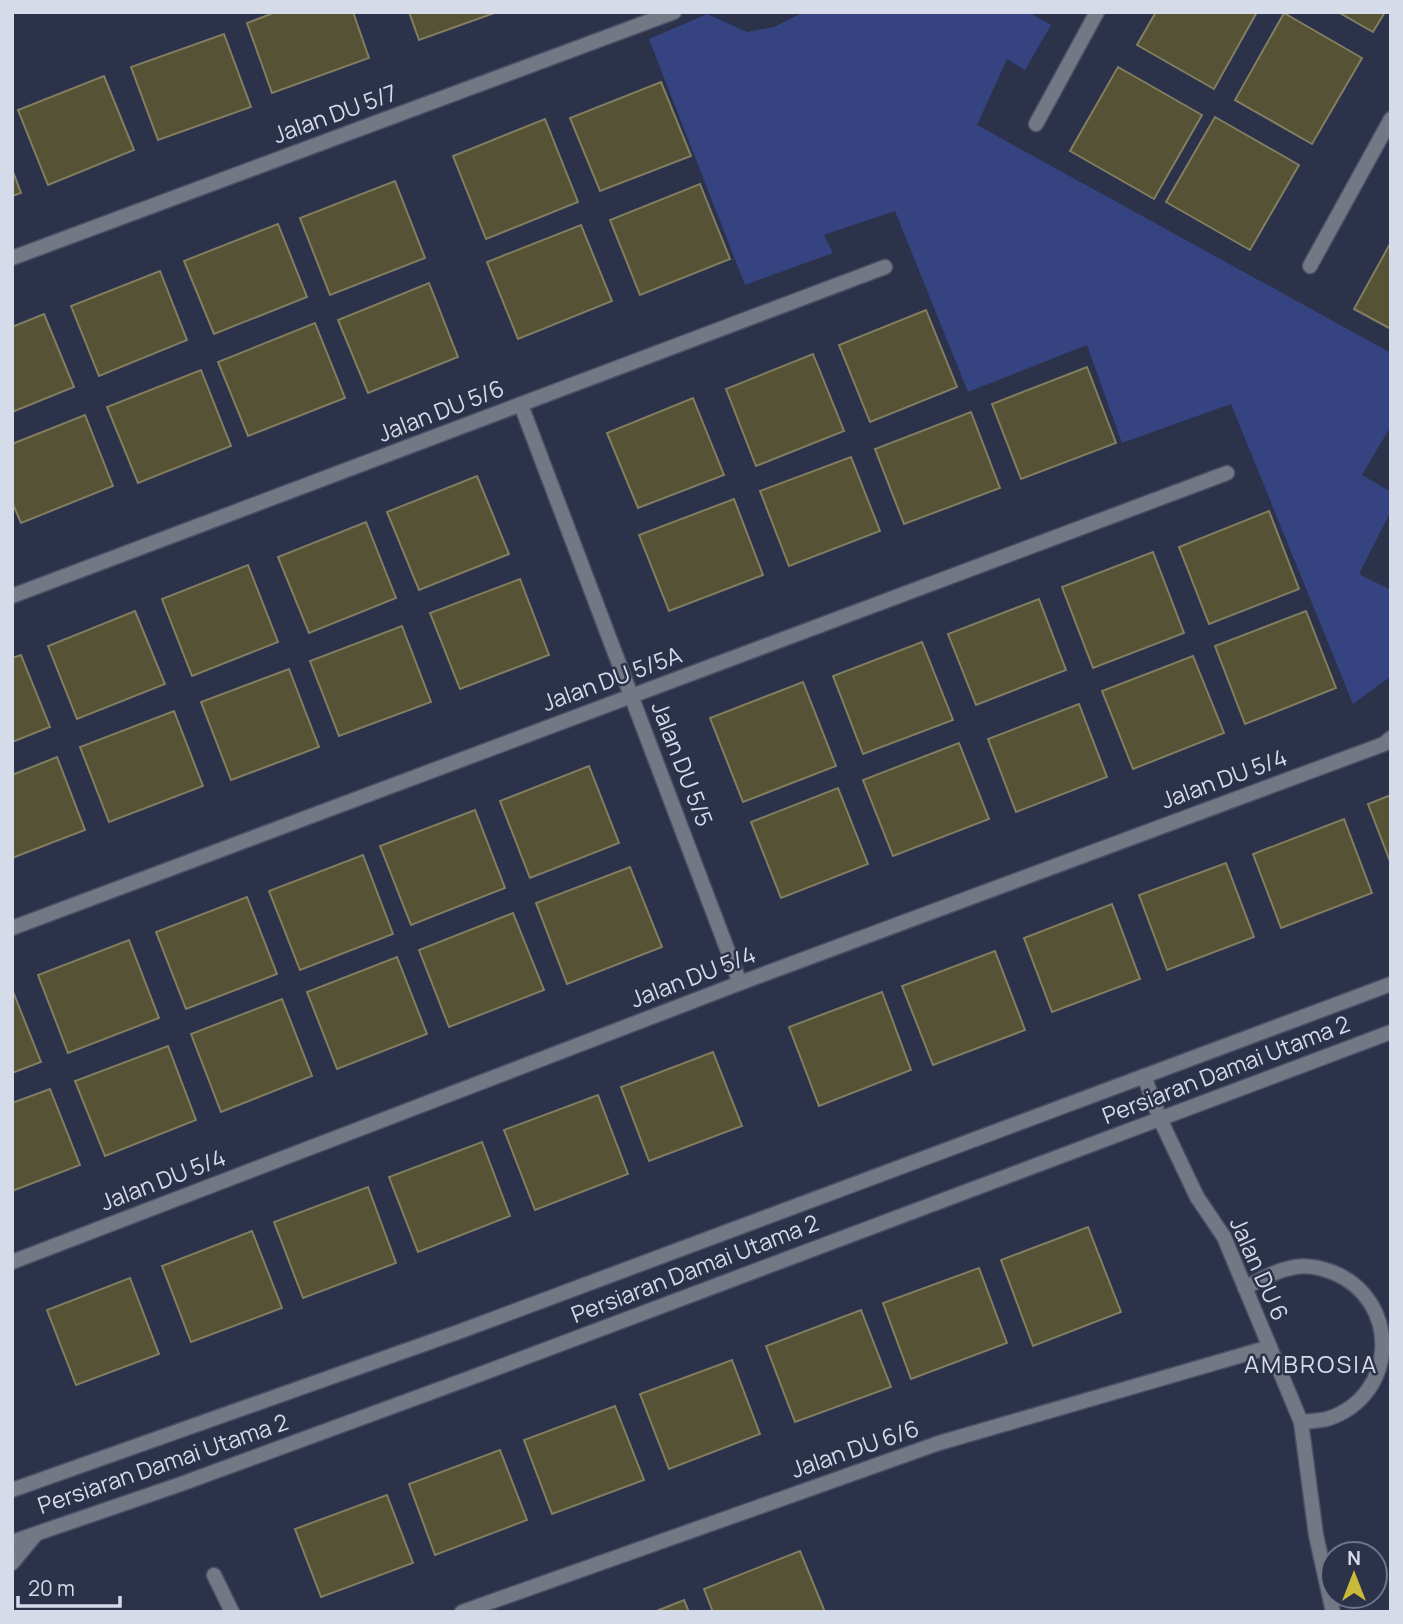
<svg xmlns="http://www.w3.org/2000/svg" width="1403" height="1624" font-family="Manrope,sans-serif">
<rect width="100%" height="100%" fill="#2b324a"/>
<path fill="#354380" d="M804 12H1028L1051 25 1025 70 1007 59 977 125 1391 353V426L1362 475 1391 492V511L1359 574 1391 590V676L1353 704 1231 404 1122 443 1087 345 968 392 895 211 824 235 833 253 745 285 649 39 707 14 747 32 774 27Z"/>
<g fill="#555235" stroke="#827e61" stroke-width="2">
<path d="M276 12H353L369 58 272 93 247 23Z"/>
<path d="M409 12H497L419 40Z"/>
<path d="M1156 12H1257L1214 89 1137 45Z"/>
<path d="M1338 12H1385L1373 32Z"/>
<path d="M1284 13 1362 58 1312 144 1235 100Z"/>
<path d="M224 34 251 107 158 140 131 67Z"/>
<path d="M1118 67 1202 115 1154 199 1070 151Z"/>
<path d="M104 76 134 150 48 185 18 110Z"/>
<path d="M661 82 691 156 600 191 570 118Z"/>
<path d="M1215 117 1299 165 1250 250 1166 202Z"/>
<path d="M545 119 578 202 486 239 453 156Z"/>
<path d="M12 169 21 193 12 196Z"/>
<path d="M395 181 425 258 330 295 300 218Z"/>
<path d="M700 184 730 259 640 295 610 220Z"/>
<path d="M278 224 307 297 214 334 184 261Z"/>
<path d="M581 225 612 301 518 339 487 262Z"/>
<path d="M1391 242V329L1354 309Z"/>
<path d="M160 271 187 340 99 376 71 306Z"/>
<path d="M429 283 458 357 368 393 338 320Z"/>
<path d="M926 310 957 387 870 422 839 345Z"/>
<path d="M44 314 74 387 12 412V327Z"/>
<path d="M315 323 345 398 248 436 218 362Z"/>
<path d="M813 354 844 431 756 466 726 389Z"/>
<path d="M1087 367 1116 443 1021 479 992 404Z"/>
<path d="M201 370 231 446 138 483 107 407Z"/>
<path d="M693 398 724 475 638 508 607 433Z"/>
<path d="M971 412 1000 488 904 524 875 449Z"/>
<path d="M85 415 113 486 21 523 12 502V444Z"/>
<path d="M851 457 880 531 789 566 760 491Z"/>
<path d="M477 476 509 554 419 590 387 512Z"/>
<path d="M734 499 763 575 669 611 639 535Z"/>
<path d="M1269 511 1299 589 1209 624 1179 547Z"/>
<path d="M366 522 396 598 309 633 278 557Z"/>
<path d="M1153 552 1184 633 1093 668 1062 587Z"/>
<path d="M248 565 278 642 192 676 162 599Z"/>
<path d="M520 579 549 655 460 689 430 613Z"/>
<path d="M1039 599 1066 670 976 705 948 634Z"/>
<path d="M135 611 165 684 77 719 48 646Z"/>
<path d="M1306 611 1336 688 1245 724 1215 646Z"/>
<path d="M402 626 431 702 339 736 310 661Z"/>
<path d="M922 642 953 720 863 754 833 676Z"/>
<path d="M21 655 50 727 12 742V658Z"/>
<path d="M1193 656 1224 733 1133 769 1102 691Z"/>
<path d="M289 669 319 747 231 780 201 702Z"/>
<path d="M803 682 836 766 743 802 710 718Z"/>
<path d="M1079 704 1107 777 1016 812 988 739Z"/>
<path d="M174 711 203 786 109 822 80 747Z"/>
<path d="M959 743 989 819 893 856 863 780Z"/>
<path d="M57 757 85 830 12 858V775Z"/>
<path d="M589 766 619 843 530 878 500 801Z"/>
<path d="M838 788 868 864 781 898 751 822Z"/>
<path d="M1391 795V864L1368 804Z"/>
<path d="M475 810 505 888 411 925 380 846Z"/>
<path d="M1344 819 1372 893 1281 928 1253 854Z"/>
<path d="M363 855 393 934 300 970 269 891Z"/>
<path d="M1226 863 1254 937 1167 970 1139 895Z"/>
<path d="M630 867 662 947 567 984 536 903Z"/>
<path d="M247 897 277 974 186 1009 156 932Z"/>
<path d="M1112 904 1140 979 1052 1012 1024 938Z"/>
<path d="M513 913 544 990 449 1027 419 950Z"/>
<path d="M129 940 159 1018 68 1053 38 975Z"/>
<path d="M995 951 1025 1030 933 1065 902 986Z"/>
<path d="M397 957 427 1034 337 1069 307 992Z"/>
<path d="M12 989 41 1062 12 1073Z"/>
<path d="M882 992 911 1070 819 1106 789 1027Z"/>
<path d="M282 999 312 1076 221 1112 191 1034Z"/>
<path d="M168 1046 196 1120 105 1156 75 1081Z"/>
<path d="M713 1052 742 1126 649 1161 621 1087Z"/>
<path d="M50 1089 80 1165 12 1191V1103Z"/>
<path d="M598 1095 628 1174 535 1210 504 1130Z"/>
<path d="M482 1142 510 1216 418 1252 389 1177Z"/>
<path d="M368 1187 396 1263 303 1298 274 1222Z"/>
<path d="M1088 1227 1121 1312 1033 1346 1001 1260Z"/>
<path d="M252 1231 282 1308 191 1342 162 1266Z"/>
<path d="M979 1268 1007 1343 911 1379 883 1303Z"/>
<path d="M130 1278 159 1354 76 1385 47 1310Z"/>
<path d="M861 1310 891 1387 795 1422 766 1346Z"/>
<path d="M732 1360 760 1434 669 1469 640 1394Z"/>
<path d="M615 1406 644 1480 552 1514 524 1440Z"/>
<path d="M500 1450 527 1520 435 1555 409 1484Z"/>
<path d="M387 1495 413 1563 321 1597 295 1529Z"/>
<path d="M800 1551 825 1612H713L704 1589Z"/>
<path d="M684 1600 689 1612H654Z"/>
</g>
<g fill="none" stroke-linecap="round" stroke-linejoin="round">
<g stroke="#4a5067" stroke-width="17">
<g id="minor">
<path d="M1036 124 1097 12"/>
<path d="M12 258 674 12"/>
<path d="M1310 266 1391 119"/>
<path d="M521 405 740 983"/>
<path d="M12 596 885 267"/>
<path d="M12 928 1227 473"/>
<path d="M1144 1076 1160 1119 1197 1197 1224 1237 1301 1422 1316 1535 1333 1612"/>
<path d="M12 1262 740 983 1384 744 1391 738"/>
<path d="M1245 1288C1261 1279 1277 1270 1295 1267 1307 1265 1321 1268 1332 1272 1401 1299 1399 1396 1327 1419 1319 1421 1309 1421 1301 1422"/>
<path d="M214 1575 232 1612"/>
<path d="M462 1612 939 1443 1270 1347"/>
</g>
</g>
<g stroke="#4a5067" stroke-width="17">
<g id="tertiary">
<path d="M12 1490 461 1331 1391 984"/>
<path d="M12 1542 181 1484 470 1378 1391 1032"/>
<path d="M12 1563 36 1534"/>
</g>
</g>
<use href="#minor" stroke="#747885" stroke-width="14"/>
<use href="#tertiary" stroke="#747885" stroke-width="14"/>
</g>
<g text-anchor="middle" stroke-width="5" stroke-linejoin="round" paint-order="stroke">
<g font-size="23" fill="#d6dbea" stroke="#2b324a">
<text transform="translate(335 114) rotate(-20)" y="8">Jalan DU 5/7</text>
<text transform="translate(441 411) rotate(-21)" y="8">Jalan DU 5/6</text>
<text transform="translate(612 679) rotate(-20)" y="8">Jalan DU 5/5A</text>
<text transform="translate(682 764) rotate(69)" y="8">Jalan DU 5/5</text>
<text transform="translate(1224 779) rotate(-20)" y="8">Jalan DU 5/4</text>
<text transform="translate(693 977) rotate(-21)" y="8">Jalan DU 5/4</text>
<text transform="translate(1226 1070) rotate(-21)" y="8">Persiaran Damai Utama 2</text>
<text transform="translate(163 1180) rotate(-21)" y="8">Jalan DU 5/4</text>
<text transform="translate(695 1269) rotate(-21)" y="8">Persiaran Damai Utama 2</text>
<text transform="translate(1259 1269) rotate(66)" y="8">Jalan DU 6</text>
<text transform="translate(855 1449) rotate(-19)" y="8">Jalan DU 6/6</text>
<text transform="translate(163 1464) rotate(-19)" y="8">Persiaran Damai Utama 2</text>
</g>
<g font-size="24" letter-spacing="2" fill="#d6dbea" stroke="#2b324a">
<text x="1311" y="1373">AMBROSIA</text>
</g>
</g>
<rect width="1403" height="1624" fill="none" stroke="#d6dbea" stroke-width="28"/>
<g transform="translate(1354 1575)"><circle r="33" fill="#2b324a" stroke="#6f768a" stroke-width="2"/>
<path d="M0-5L12 26L0 18L-12 26Z" fill="#c9ba3a"/>
<text y="-10" font-size="19" font-weight="bold" text-anchor="middle" fill="#d6dbea">N</text>
</g>
<path d="M18 1596v10h102v-10" fill="none" stroke="#d6dbea" stroke-width="3.5"/>
<text x="28" y="1596" font-size="21" fill="#d6dbea" stroke="#2b324a" stroke-width="5" paint-order="stroke">20 m</text>
</svg>
